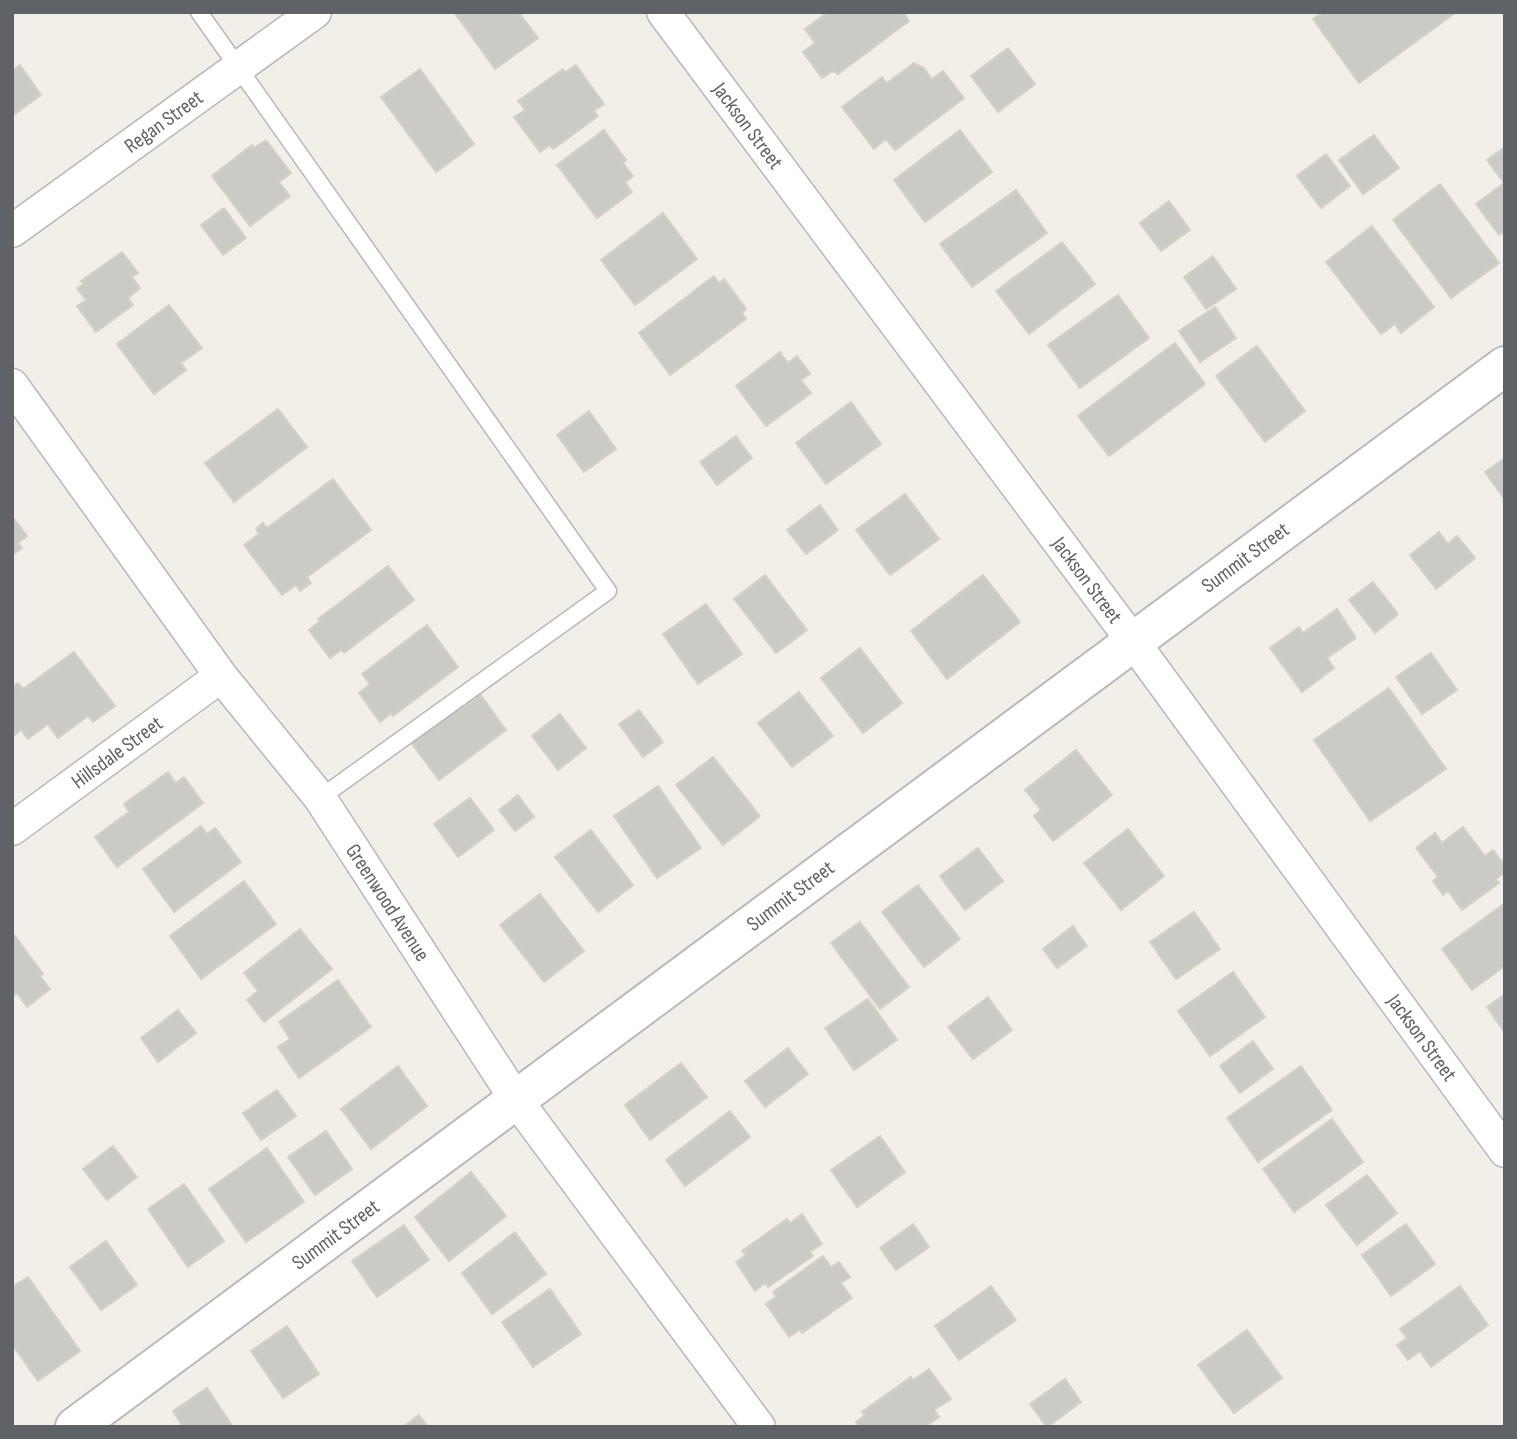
<svg xmlns="http://www.w3.org/2000/svg" width="1517" height="1439" font-family="'Sofia Sans Condensed',sans-serif">
<rect width="100%" height="100%" fill="#f1efe8"/>
<g fill="#cccac5" stroke="#d6d1c6" stroke-width="2">
<path d="M454 12H522L520 14 538 38 495 69Z"/>
<path d="M828 12H903L909 21 838 74 833 71 822 78 803 52 815 43 805 29Z"/>
<path d="M1323 12H1454L1455 13 1359 83 1313 19Z"/>
<path d="M1008 48 1035 84 998 112 971 76Z"/>
<path d="M914 63 924 68 932 79 943 71 964 98 895 150 886 139 874 149 842 107 882 77 887 83Z"/>
<path d="M20 65 41 95 12 116V71Z"/>
<path d="M576 65 604 104 594 111 598 116 553 149 550 145 540 152 514 117 525 110 518 101 563 69 566 72Z"/>
<path d="M420 69 474 144 436 172 381 97Z"/>
<path d="M604 130 626 160 623 163 633 176 625 182 632 192 597 218 557 165Z"/>
<path d="M960 130 992 172 925 222 894 180Z"/>
<path d="M1374 135 1399 168 1363 194 1339 160Z"/>
<path d="M266 140 291 173 279 182 290 196 250 226 212 176 252 145 254 148Z"/>
<path d="M1505 147V231L1499 235 1476 204 1504 183 1487 160Z"/>
<path d="M1326 154 1350 186 1321 208 1297 176Z"/>
<path d="M1440 184 1499 263 1451 298 1393 220Z"/>
<path d="M1016 190 1047 233 972 287 940 244Z"/>
<path d="M1169 201 1190 230 1161 251 1140 223Z"/>
<path d="M224 208 246 238 223 255 201 225Z"/>
<path d="M663 213 697 259 635 305 601 260Z"/>
<path d="M1372 226 1434 307 1401 333 1395 324 1381 334 1326 262Z"/>
<path d="M1062 242 1095 284 1029 334 996 291Z"/>
<path d="M122 252 138 273 132 277 140 288 128 298 133 305 96 332 77 306 86 300 77 288 84 284 81 281Z"/>
<path d="M1213 256 1236 289 1206 309 1184 277Z"/>
<path d="M714 276 719 283 724 279 746 309 742 313 746 319 670 375 639 333Z"/>
<path d="M1118 295 1149 338 1080 388 1048 345Z"/>
<path d="M169 305 202 348 181 363 186 370 154 394 117 344Z"/>
<path d="M1215 307 1236 338 1200 362 1179 331Z"/>
<path d="M1175 343 1205 384 1109 456 1078 416Z"/>
<path d="M1257 346 1305 411 1265 442 1216 376Z"/>
<path d="M780 352 788 363 797 356 810 374 801 380 811 393 766 426 736 386Z"/>
<path d="M851 402 881 444 826 484 796 443Z"/>
<path d="M278 409 307 447 234 502 205 463Z"/>
<path d="M589 411 616 449 584 472 557 435Z"/>
<path d="M736 436 752 458 717 485 700 462Z"/>
<path d="M1505 458V500L1485 472Z"/>
<path d="M333 479 371 530 307 577 311 583 300 591 296 585 282 595 244 545 259 534 256 529 263 523 267 528Z"/>
<path d="M905 494 939 539 890 575 856 530Z"/>
<path d="M820 505 838 530 806 554 787 530Z"/>
<path d="M12 516 27 536 18 543 22 548 12 555Z"/>
<path d="M1439 532 1448 544 1457 536 1475 558 1436 589 1410 555Z"/>
<path d="M388 566 414 600 344 653 341 650 330 658 309 630 320 621 318 619Z"/>
<path d="M765 575 807 630 776 653 734 599Z"/>
<path d="M983 575 1020 622 947 679 911 631Z"/>
<path d="M1373 582 1398 614 1375 633 1349 600Z"/>
<path d="M706 604 742 654 698 684 663 634Z"/>
<path d="M1337 609 1356 638 1327 658 1334 668 1302 692 1270 648 1299 627 1303 633Z"/>
<path d="M427 625 458 667 393 716 391 713 380 722 359 693 370 684 362 674Z"/>
<path d="M860 648 902 703 863 733 821 678Z"/>
<path d="M74 652 115 706 93 722 88 716 58 738 48 724 28 739 21 730 12 737V687L18 683 23 689Z"/>
<path d="M1431 653 1457 690 1422 714 1396 677Z"/>
<path d="M1389 688 1446 769 1370 821 1314 740Z"/>
<path d="M799 692 833 736 792 767 758 723Z"/>
<path d="M480 694 506 730 439 780 410 741 457 706 460 710Z"/>
<path d="M639 710 663 742 643 757 619 724Z"/>
<path d="M560 714 586 748 558 770 532 736Z"/>
<path d="M1076 750 1112 795 1053 841 1034 816 1041 810 1025 790Z"/>
<path d="M713 757 760 816 723 845 676 785Z"/>
<path d="M168 772 176 783 184 777 203 803 117 867 95 837 129 812 124 804Z"/>
<path d="M658 786 701 848 657 878 614 816Z"/>
<path d="M518 795 534 817 515 831 499 810Z"/>
<path d="M470 798 494 830 458 857 434 824Z"/>
<path d="M201 826 207 834 215 828 241 862 174 912 143 869Z"/>
<path d="M1463 827 1485 856 1493 850 1505 866V872L1496 879 1499 883 1462 910 1448 891 1443 895 1433 881 1438 877 1416 848 1435 833 1442 843Z"/>
<path d="M1128 829 1164 876 1121 910 1084 863Z"/>
<path d="M591 830 633 885 598 912 555 857Z"/>
<path d="M978 848 1003 881 965 910 940 876Z"/>
<path d="M244 881 276 924 201 979 170 936Z"/>
<path d="M918 885 960 939 924 967 882 912Z"/>
<path d="M540 894 584 951 544 982 500 925Z"/>
<path d="M1505 903V966L1472 990 1442 949Z"/>
<path d="M1194 912 1220 949 1176 979 1150 942Z"/>
<path d="M860 922 909 987 880 1009 831 943Z"/>
<path d="M1073 926 1087 946 1057 968 1043 949Z"/>
<path d="M300 929 332 969 264 1022 247 1000 258 991 244 973Z"/>
<path d="M12 932 43 974 40 976 50 989 27 1007 17 993 12 997Z"/>
<path d="M1233 972 1265 1017 1210 1056 1178 1011Z"/>
<path d="M338 980 371 1027 299 1078 278 1047 290 1039 279 1022Z"/>
<path d="M1505 994V1033L1487 1007Z"/>
<path d="M988 997 1012 1030 973 1059 948 1027Z"/>
<path d="M868 999 897 1040 854 1070 825 1028Z"/>
<path d="M178 1010 196 1033 158 1062 141 1038Z"/>
<path d="M1253 1041 1273 1069 1240 1093 1220 1066Z"/>
<path d="M788 1048 808 1074 765 1107 745 1081Z"/>
<path d="M681 1063 707 1097 650 1140 625 1105Z"/>
<path d="M398 1066 427 1106 371 1149 341 1109Z"/>
<path d="M1301 1066 1332 1110 1258 1162 1227 1118Z"/>
<path d="M277 1090 296 1116 261 1140 243 1113Z"/>
<path d="M730 1111 750 1137 685 1186 666 1160Z"/>
<path d="M1332 1119 1363 1162 1294 1212 1263 1169Z"/>
<path d="M326 1131 352 1169 315 1195 288 1157Z"/>
<path d="M880 1136 905 1172 857 1207 831 1170Z"/>
<path d="M113 1146 137 1177 107 1200 83 1169Z"/>
<path d="M267 1148 304 1202 246 1242 209 1189Z"/>
<path d="M471 1172 506 1216 449 1261 415 1217Z"/>
<path d="M1367 1175 1397 1213 1357 1245 1326 1205Z"/>
<path d="M184 1184 224 1241 188 1267 148 1209Z"/>
<path d="M802 1214 822 1244 810 1252 813 1256 768 1287 765 1283 755 1291 736 1262 746 1255 742 1251 787 1219 790 1223Z"/>
<path d="M913 1224 929 1247 896 1270 880 1248Z"/>
<path d="M1406 1224 1435 1264 1391 1296 1362 1255Z"/>
<path d="M404 1225 429 1260 377 1297 352 1261Z"/>
<path d="M515 1232 546 1274 492 1314 462 1273Z"/>
<path d="M106 1241 137 1285 101 1310 70 1267Z"/>
<path d="M823 1256 831 1267 839 1262 850 1277 841 1283 852 1298 802 1333 800 1330 789 1337 766 1304 776 1297 773 1292Z"/>
<path d="M28 1277 80 1351 38 1381 12 1344V1287Z"/>
<path d="M991 1286 1016 1320 959 1360 935 1326Z"/>
<path d="M1460 1286 1488 1325 1431 1367 1420 1351 1408 1360 1397 1345 1407 1338 1400 1329Z"/>
<path d="M550 1289 581 1334 533 1367 502 1322Z"/>
<path d="M287 1326 319 1374 283 1398 251 1351Z"/>
<path d="M1247 1330 1282 1378 1234 1413 1198 1365Z"/>
<path d="M929 1369 951 1399 934 1410 939 1417 925 1427H859L856 1422 865 1415 862 1412 911 1377 913 1380Z"/>
<path d="M1065 1379 1081 1402 1047 1427 1030 1404Z"/>
<path d="M207 1388 233 1427H183L173 1411Z"/>
<path d="M419 1415 428 1427H403Z"/>
</g>
<g fill="none" stroke-linecap="round" stroke-linejoin="round">
<g stroke="#b5b8bc" stroke-width="19">
<path id="lane" d="M199 12 608 591 320 798"/>
</g>
<g stroke="#b5b8bc" stroke-width="35">
<g id="street">
<path id="s1" d="M663 12 1132 640 1505 1151"/>
<path id="s2" d="M12 231 315 12"/>
<path id="s3" d="M12 385 221 676 320 798 517 1101 759 1427"/>
<path id="s4" d="M12 829 221 676"/>
</g>
</g>
<g stroke="#b6babf" stroke-width="42">
<g id="secondary">
<path id="s5" d="M75 1427C553 1075 1026 717 1505 366"/>
</g>
</g>
<use href="#lane" stroke="#fff" stroke-width="16"/>
<use href="#street" stroke="#fff" stroke-width="32"/>
<use href="#secondary" stroke="#fff" stroke-width="38"/>
</g>
<g text-anchor="middle" stroke-width="7" stroke-linejoin="round" paint-order="stroke">
<g font-size="21" fill="#5f6368" stroke="#fff">
<text dy="7" stroke="none"><textPath href="#s2" startOffset="187">Regan Street</textPath></text>
<text dy="7" stroke="none"><textPath href="#s1" startOffset="142">Jackson Street</textPath></text>
<text dy="7" stroke="none"><textPath href="#s5" startOffset="1458">Summit Street</textPath></text>
<text dy="7" stroke="none"><textPath href="#s1" startOffset="709">Jackson Street</textPath></text>
<text dy="7" stroke="none"><textPath href="#s4" startOffset="130">Hillsdale Street</textPath></text>
<text dy="7" stroke="none"><textPath href="#s5" startOffset="891">Summit Street</textPath></text>
<text dy="7" stroke="none"><textPath href="#s3" startOffset="640">Greenwood Avenue</textPath></text>
<text dy="7" stroke="none"><textPath href="#s1" startOffset="1276">Jackson Street</textPath></text>
<text dy="7" stroke="none"><textPath href="#s5" startOffset="324">Summit Street</textPath></text>
</g>
</g>
<rect width="1517" height="1439" fill="none" stroke="#5f6368" stroke-width="28"/>
</svg>
